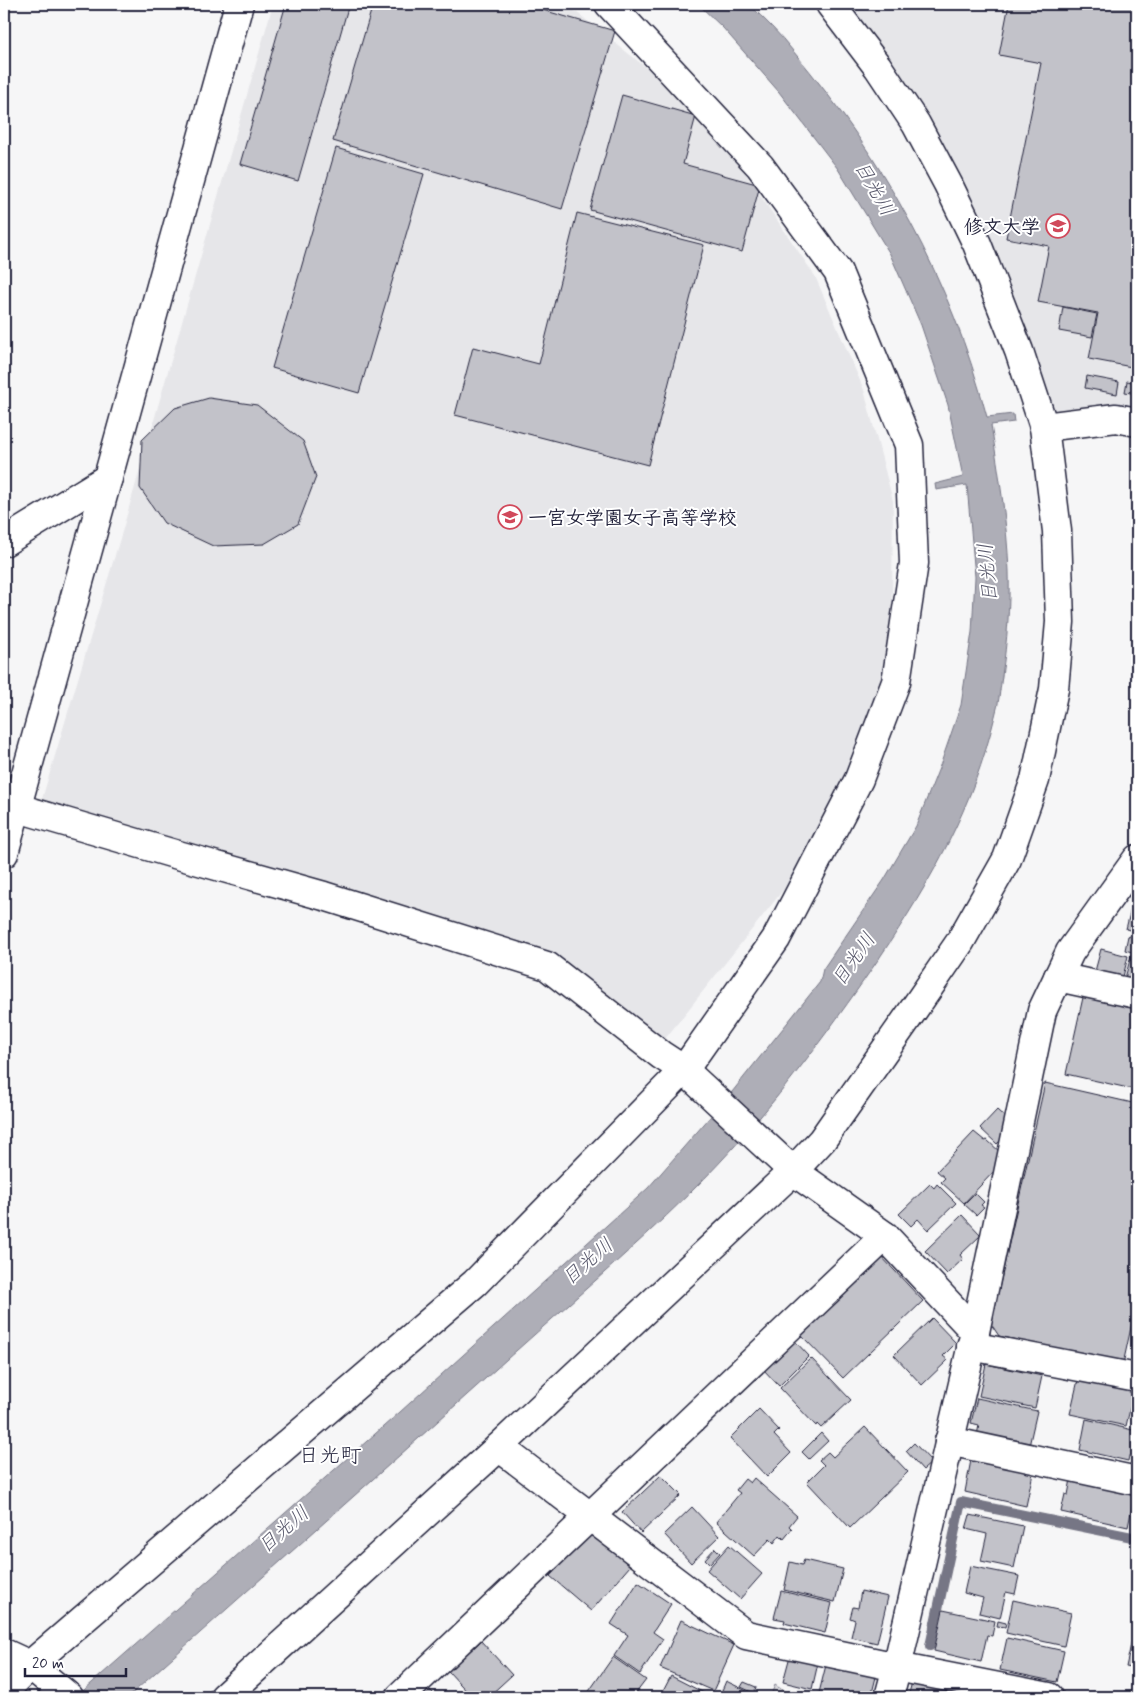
<svg xmlns="http://www.w3.org/2000/svg" width="1141" height="1701" font-family="Mynerve,'Klee One',sans-serif">
<rect width="100%" height="100%" fill="#f6f6f7"/>
<filter id="ink" filterUnits="userSpaceOnUse"><feTurbulence type="fractalNoise" baseFrequency=".02" numOctaves="2"/><feDisplacementMap in="SourceGraphic" scale="10" xChannelSelector="R" yChannelSelector="G"/><feConvolveMatrix kernelMatrix="1 2 1 2 8 2 1 2 1" color-interpolation-filters="sRGB"/></filter>
<g filter="url(#ink)">
<g fill="#e6e6e9">
<path d="M273 4H566L648 69 735 158 815 276 864 390 893 501 892 605 880 696 841 791 784 889 665 1039 552 959 39 809 122 532Z"/>
<path d="M843 4H1137V412L1055 414 997 266Z"/>
</g>
<path fill="#d7d7db" stroke="#7c7c8b" d="M775 1685 793 1697H770Z"/>
<path fill="#aeaeb7" stroke="#767685" d="M698 4H749C764 19 780 34 793 51 884 159 951 280 987 417L1013 414 1014 422 991 425C999 473 1007 522 1009 571 1010 606 1007 641 1002 676 1000 689 999 703 995 716 973 807 932 880 880 957 823 1040 763 1121 691 1192 626 1256 554 1316 486 1378 367 1485 247 1591 128 1697H76L400 1412 648 1188 732 1092 820 982 823 969 884 880 916 826 941 763 961 705 972 632 975 577 967 485 936 490 935 484 963 477 948 405 921 325 890 254 838 169 779 92 723 28Z"/>
<g fill="none" stroke-linecap="round" stroke-linejoin="round">
<path stroke="#767685" stroke-width="10" d="M930 1646 961 1502 1137 1538"/>
</g>
<g fill="#c2c2c9" stroke="#22223b">
<path d="M286 4H349L298 181 240 164Z"/>
<path d="M373 4H522L615 31 562 209 333 141Z"/>
<path d="M1009 4H1137V83L1135 96H1137V368L1089 359 1098 313 1038 302 1049 246 1006 238 1041 63 999 55Z"/>
<path d="M622 95 696 116 683 164 760 185 742 252 590 210Z"/>
<path d="M336 148 424 174 359 393 272 368Z"/>
<path d="M577 213 704 245 648 465 455 415 473 347 539 364Z"/>
<path d="M1063 307 1097 314 1092 337 1059 331Z"/>
<path d="M1087 376 1119 382 1117 394 1085 388Z"/>
<path d="M1127 381 1137 383V394L1125 392Z"/>
<path d="M209 398 257 405 303 441 316 477 298 524 264 544 213 546 164 523 140 488 142 440 175 408Z"/>
<path d="M1135 893 1137 894V932L1126 929Z"/>
<path d="M1136 934H1137V986L1124 982 1132 952 1125 950 1128 936 1135 937Z"/>
<path d="M1101 949 1128 956 1122 981 1094 975Z"/>
<path d="M1084 993 1137 1005V1090L1066 1074Z"/>
<path d="M1045 1083 1137 1104V1300L1123 1364 999 1336 991 1324Z"/>
<path d="M997 1110 1011 1123 1009 1131 997 1144 980 1128Z"/>
<path d="M974 1132 985 1141 987 1140 1001 1153 999 1166 964 1203 941 1182 945 1178 937 1171Z"/>
<path d="M930 1184 934 1188 937 1184 956 1203 928 1230 918 1219 911 1226 899 1214Z"/>
<path d="M975 1193 984 1202 981 1205 984 1207 976 1215 964 1204Z"/>
<path d="M962 1215 981 1235 960 1255 963 1259 947 1274 925 1251Z"/>
<path d="M880 1255 923 1301 843 1378 799 1333Z"/>
<path d="M932 1318 956 1343 943 1356 948 1360 922 1385 894 1355Z"/>
<path d="M793 1339 809 1356 779 1386 762 1368Z"/>
<path d="M811 1358 851 1400 821 1428 817 1424 816 1426 780 1388Z"/>
<path d="M986 1364 1042 1376 1035 1408 979 1396Z"/>
<path d="M1078 1380 1134 1392 1126 1426 1070 1414Z"/>
<path d="M977 1398 1037 1411 1029 1446 977 1435 979 1425 971 1423Z"/>
<path d="M759 1409 779 1430 774 1435 791 1453 767 1477 730 1438Z"/>
<path d="M1086 1419 1137 1431V1440L1133 1457 1129 1456 1128 1461 1080 1450Z"/>
<path d="M865 1427 908 1472 850 1528 807 1482 824 1465 819 1460 828 1452 833 1457Z"/>
<path d="M821 1433 828 1441 809 1459 802 1452Z"/>
<path d="M914 1443 932 1462 923 1470 906 1451Z"/>
<path d="M971 1460 1033 1473 1026 1506 965 1492Z"/>
<path d="M661 1475 681 1495 641 1533 622 1512Z"/>
<path d="M754 1478 797 1516 789 1526 792 1529 784 1539 780 1535 774 1543 770 1539 754 1556 716 1522 740 1493 736 1490 745 1479 750 1483Z"/>
<path d="M1071 1479 1135 1493 1128 1527 1061 1512 1065 1494 1068 1495Z"/>
<path d="M692 1507 719 1536 691 1563 664 1534Z"/>
<path d="M970 1515 1023 1526 1014 1568 981 1561 987 1534 966 1529Z"/>
<path d="M590 1531 630 1566 591 1611 550 1576Z"/>
<path d="M729 1545 762 1574 740 1599 707 1570Z"/>
<path d="M715 1548 720 1553 710 1564 705 1559Z"/>
<path d="M804 1560 843 1569 835 1602 784 1590 790 1562 802 1565Z"/>
<path d="M970 1566 1019 1576 1015 1594 1006 1592 1000 1618 979 1613 983 1598 964 1593Z"/>
<path d="M638 1582 671 1604 653 1632 663 1639 640 1674 614 1656 628 1635 611 1624Z"/>
<path d="M781 1591 832 1603 825 1633 784 1623 785 1620 774 1618Z"/>
<path d="M861 1591 888 1597 877 1643 851 1637 855 1620 850 1618 853 1607 858 1608Z"/>
<path d="M1013 1600 1071 1613 1064 1646 1006 1633Z"/>
<path d="M943 1610 995 1621 992 1636 987 1635 981 1662 934 1651Z"/>
<path d="M1137 1617V1669L1126 1667Z"/>
<path d="M681 1620 734 1645 713 1691 660 1668Z"/>
<path d="M998 1621 1006 1623 1005 1627 997 1626Z"/>
<path d="M1007 1638 1064 1651 1057 1682 1000 1670Z"/>
<path d="M481 1641 512 1675 488 1697H472L448 1671Z"/>
<path d="M790 1656 818 1663 812 1689 783 1682Z"/>
<path d="M613 1657 646 1680 633 1697H585Z"/>
<path d="M826 1665 876 1677 871 1697H818Z"/>
<path d="M671 1676 710 1696V1697H660Z"/>
<path d="M726 1681 753 1694 752 1697H726L720 1695Z"/>
<path d="M744 1682 756 1687 754 1693 741 1687Z"/>
<path d="M912 1682 953 1692 952 1697H908Z"/>
<path d="M429 1689 437 1697H421Z"/>
</g>
<g fill="none" stroke-linecap="round" stroke-linejoin="round">
<g stroke="#22223b" stroke-width="31">
<g id="minor">
<path d="M1044 427 1116 418 1137 422"/>
<path d="M4 542 108 478"/>
<path d="M4 804 178 855 324 896 547 966 661 1055 684 1070 793 1171 885 1236"/>
<path d="M4 853 239 4"/>
<path d="M1058 977 1137 994"/>
<path d="M971 1346 1137 1378"/>
<path d="M949 1441 1137 1481"/>
<path d="M499 1447 746 1635 897 1667 1049 1697"/>
<path d="M4 1653 30 1665 69 1697"/>
<path d="M4 1692 30 1665 475 1283 684 1070 776 939 859 779 896 682 914 563 909 445 838 272 760 166 609 4"/>
<path d="M224 1697 499 1447 793 1171 822 1140 914 1009 960 942 1007 859 1035 780 1054 689 1060 622 1057 531 1044 427 1019 351 977 244 948 184 916 124 878 67 830 4"/>
<path d="M400 1697 885 1236 975 1332"/>
<path d="M889 1697 897 1667 975 1332 1042 1011 1070 952 1137 859"/>
</g>
</g>
<use href="#minor" stroke="#fff" stroke-width="28"/>
</g>
</g>
<defs>
<g id="university-ring" transform="scale(1.25)"><circle r="9.5" fill="#fff" stroke="#d1495b" stroke-width="1.5"/><path d="M0-5L7-2L0 1L-7-2ZM-4 1L0 2.5L4 1V4Q0 6-4 4Z" fill="#d1495b"/></g>
<g id="school-ring" transform="scale(1.25)"><circle r="9.5" fill="#fff" stroke="#d1495b" stroke-width="1.5"/><path d="M0-5L7-2L0 1L-7-2ZM-4 1L0 2.5L4 1V4Q0 6-4 4Z" fill="#d1495b"/></g>
</defs>
<g fill-rule="evenodd">
<use href="#university-ring" x="1058" y="226"/>
<use href="#school-ring" x="510" y="517"/>
</g>
<g text-anchor="middle" stroke-width="4" stroke-linejoin="round" paint-order="stroke">
<g font-size="19" font-weight="bold" fill="#22223b" stroke="#fff" text-anchor="end">
<text x="1040" y="233">修文大学</text>
<text x="528" y="524" text-anchor="start">一宮女学園女子高等学校</text>
</g>
<g font-size="20" font-style="italic" fill="#5a5a6d" stroke="#fff">
<text transform="translate(875 188) rotate(60)" y="7">日光川</text>
<text transform="translate(987 573) rotate(-95)" y="7">日光川</text>
<text transform="translate(853 959) rotate(-55)" y="7">日光川</text>
<text transform="translate(587 1261) rotate(-41)" y="7">日光川</text>
<text transform="translate(283 1529) rotate(-41)" y="7">日光川</text>
</g>
<g font-size="21" fill="#22223b" stroke="#fff">
<text x="330" y="1462">日光町</text>
</g>
</g>
<rect width="1141" height="1701" fill="none" stroke="#fff" stroke-width="20"/>
<rect x="10" y="10" width="1121" height="1681" fill="none" stroke="#22223b" stroke-width="2" filter="url(#ink)"/>
<path d="M25 1668v8h101v-8" fill="none" stroke="#22223b" stroke-width="2.5"/>
<text x="32" y="1668" font-size="15" fill="#22223b" stroke="#ffffff" stroke-width="4" paint-order="stroke">20 m</text>
</svg>
